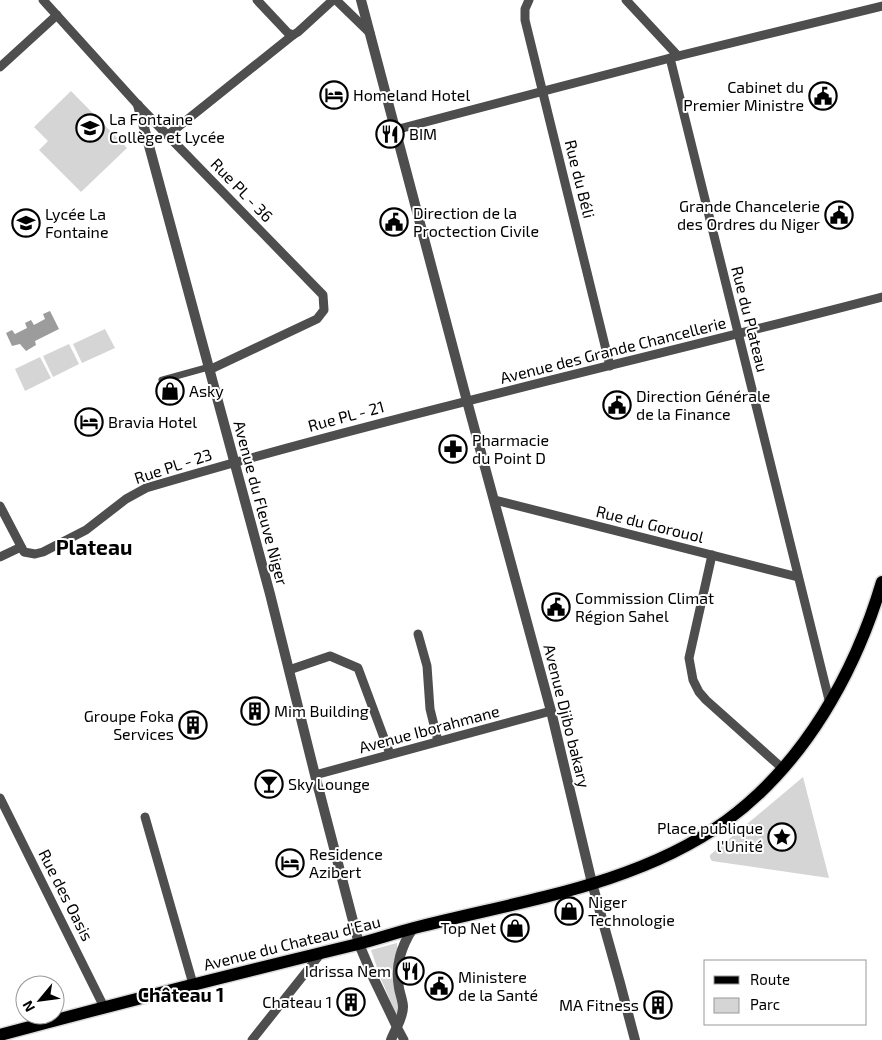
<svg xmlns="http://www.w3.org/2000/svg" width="882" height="1040" font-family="'Exo 2',sans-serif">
<rect width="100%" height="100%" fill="#fff"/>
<g fill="#d5d5d5">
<path d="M71 91 127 148 81 192 39 150 48 141 34 127Z"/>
<path d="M105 329 115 348 82 363 73 344Z"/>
<path d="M69 344 79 364 53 377 43 356Z"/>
<path d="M40 357 51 378 25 391 15 369Z"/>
<path d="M803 777 829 878 712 861 710 858V855Z"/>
<path d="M397 943 400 1013 396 1014 381 979 371 950Z"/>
</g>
<path fill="#9c9c9c" d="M50 311 59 329 35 341 36 345 26 351 20 344 12 346 6 333 12 330 15 334 27 328 25 323 31 320 34 325 45 319 43 314Z"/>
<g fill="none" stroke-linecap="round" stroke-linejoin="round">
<g stroke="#dbdbdb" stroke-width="15">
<path id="primary" d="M0 1035C119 1003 238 973 358 944 377 939 395 933 414 928 518 901 636 886 726 821 804 764 855 673 882 582"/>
</g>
<path stroke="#4e4e4e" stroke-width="7" d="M162 380 209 367"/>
<g stroke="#4e4e4e" stroke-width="9">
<path d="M43 0 138 105 323 295 324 310 317 319 209 370"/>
<path d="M257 0 288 33 293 35 298 32 333 0"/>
<path d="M336 0 370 33"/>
<path d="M529 0 525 9V20L610 366"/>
<path d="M626 0 678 56"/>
<path d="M670 58 830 704"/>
<path d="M0 67 57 15"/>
<path d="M395 130 678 56 882 6"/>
<path d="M168 135 293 35"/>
<path d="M495 500 798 577"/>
<path d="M0 506 24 552 35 554 43 552 86 530 126 499 146 488C389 416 637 361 882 297"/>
<path d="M712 555 689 658 693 680 699 692 706 700 782 768"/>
<path d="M0 557 21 547"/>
<path d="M418 634 427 666 430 709 438 741"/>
<path d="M289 670 330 656 358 668 390 754"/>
<path d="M315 775 551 711"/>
<path d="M0 798 104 1007"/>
<path d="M145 817 193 984"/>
<path d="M397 1027 404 1040"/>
<path d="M252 1040 322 952"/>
</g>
<g stroke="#4e4e4e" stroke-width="10">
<path d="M361 0 467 401 551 711 592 883 620 983 635 1040"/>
<path d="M138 105 270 594 315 775 359 944 372 975 397 1027"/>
<path d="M391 1040C395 1029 403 1019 403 1007 403 1001 400 994 399 988 395 965 401 947 413 928"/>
</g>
<use href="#primary" stroke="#000" stroke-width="12"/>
</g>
<defs>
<g id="hotel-ring" transform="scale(1.4375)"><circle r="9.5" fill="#fff" stroke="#000" stroke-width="1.5"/><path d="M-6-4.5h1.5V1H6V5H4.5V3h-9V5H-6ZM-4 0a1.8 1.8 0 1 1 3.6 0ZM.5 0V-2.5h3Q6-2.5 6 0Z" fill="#000"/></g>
<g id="civic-ring" transform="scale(1.4375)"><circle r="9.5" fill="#fff" stroke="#000" stroke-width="1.5"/><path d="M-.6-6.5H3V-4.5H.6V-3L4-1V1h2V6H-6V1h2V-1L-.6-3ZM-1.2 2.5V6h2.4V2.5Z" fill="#000"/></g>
<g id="school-ring" transform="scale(1.4375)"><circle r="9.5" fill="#fff" stroke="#000" stroke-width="1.5"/><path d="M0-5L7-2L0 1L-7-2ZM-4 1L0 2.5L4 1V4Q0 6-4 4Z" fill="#000"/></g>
<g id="restaurant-ring" transform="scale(1.4375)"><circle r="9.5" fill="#fff" stroke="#000" stroke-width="1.5"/><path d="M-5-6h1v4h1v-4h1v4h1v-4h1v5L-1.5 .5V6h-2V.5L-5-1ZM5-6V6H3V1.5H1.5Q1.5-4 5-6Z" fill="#000"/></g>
<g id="shop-ring" transform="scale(1.4375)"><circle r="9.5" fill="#fff" stroke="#000" stroke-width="1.5"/><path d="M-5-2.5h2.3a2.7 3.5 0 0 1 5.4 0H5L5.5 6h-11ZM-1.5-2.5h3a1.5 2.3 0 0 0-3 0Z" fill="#000"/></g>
<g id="pharmacy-ring" transform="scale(1.4375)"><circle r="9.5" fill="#fff" stroke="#000" stroke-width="1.5"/><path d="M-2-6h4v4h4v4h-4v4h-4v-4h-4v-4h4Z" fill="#000"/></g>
<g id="building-ring" transform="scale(1.4375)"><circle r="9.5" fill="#fff" stroke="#000" stroke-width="1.5"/><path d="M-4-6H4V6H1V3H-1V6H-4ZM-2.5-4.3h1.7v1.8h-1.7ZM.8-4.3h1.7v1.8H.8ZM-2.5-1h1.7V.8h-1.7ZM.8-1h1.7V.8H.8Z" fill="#000"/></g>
<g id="bar-ring" transform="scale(1.4375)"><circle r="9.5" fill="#fff" stroke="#000" stroke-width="1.5"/><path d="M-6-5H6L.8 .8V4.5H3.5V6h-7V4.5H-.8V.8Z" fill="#000"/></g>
<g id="sight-ring" transform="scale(1.4375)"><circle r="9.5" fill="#fff" stroke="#000" stroke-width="1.5"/><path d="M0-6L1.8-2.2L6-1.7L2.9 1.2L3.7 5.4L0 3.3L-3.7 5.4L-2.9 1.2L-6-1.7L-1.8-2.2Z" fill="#000"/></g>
</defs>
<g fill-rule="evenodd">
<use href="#hotel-ring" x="334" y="95"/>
<use href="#civic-ring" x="823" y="96"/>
<use href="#school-ring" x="90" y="128"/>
<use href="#restaurant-ring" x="390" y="134"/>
<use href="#civic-ring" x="839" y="215"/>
<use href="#civic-ring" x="394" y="222"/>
<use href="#school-ring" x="26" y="223"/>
<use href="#shop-ring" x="170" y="391"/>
<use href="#civic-ring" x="617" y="405"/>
<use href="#hotel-ring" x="89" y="422"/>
<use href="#pharmacy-ring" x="453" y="449"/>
<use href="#civic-ring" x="556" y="607"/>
<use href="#building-ring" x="255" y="711"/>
<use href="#building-ring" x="193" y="725"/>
<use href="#bar-ring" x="269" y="784"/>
<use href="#sight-ring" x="782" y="837"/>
<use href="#hotel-ring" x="290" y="863"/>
<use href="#shop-ring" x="569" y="911"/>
<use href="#shop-ring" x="515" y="928"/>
<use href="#restaurant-ring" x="410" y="971"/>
<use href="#civic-ring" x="439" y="986"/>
<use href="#building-ring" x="351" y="1002"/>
<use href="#building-ring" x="658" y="1005"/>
</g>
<g text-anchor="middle" stroke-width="4" stroke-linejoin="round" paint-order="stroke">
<g font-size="16" fill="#000" stroke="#fff" text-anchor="start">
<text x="804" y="93" text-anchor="end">Cabinet du<tspan x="804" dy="18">Premier Ministre</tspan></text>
<text x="353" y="101">Homeland Hotel</text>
<text x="109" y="125">La Fontaine<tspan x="109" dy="18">Collège et Lycée</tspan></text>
<text x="409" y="140">BIM</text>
<text x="820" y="212" text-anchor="end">Grande Chancelerie<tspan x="820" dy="18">des Ordres du Niger</tspan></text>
<text x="413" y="219">Direction de la<tspan x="413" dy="18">Proctection Civile</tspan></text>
<text x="45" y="220">Lycée La<tspan x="45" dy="18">Fontaine</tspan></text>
<text x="189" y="397">Asky</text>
<text x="636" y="402">Direction Générale<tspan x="636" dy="18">de la Finance</tspan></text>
<text x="108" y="428">Bravia Hotel</text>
<text x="472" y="446">Pharmacie<tspan x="472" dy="18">du Point D</tspan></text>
<text x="575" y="604">Commission Climat<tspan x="575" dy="18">Région Sahel</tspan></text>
<text x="274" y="717">Mim Building</text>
<text x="174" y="722" text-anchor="end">Groupe Foka<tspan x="174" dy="18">Services</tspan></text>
<text x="288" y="790">Sky Lounge</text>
<text x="763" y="834" text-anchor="end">Place publique<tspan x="763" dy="18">l'Unité</tspan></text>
<text x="309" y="860">Residence<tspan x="309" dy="18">Azibert</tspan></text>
<text x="588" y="908">Niger<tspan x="588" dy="18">Technologie</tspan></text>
<text x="496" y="934" text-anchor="end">Top Net</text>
<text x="391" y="977" text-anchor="end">Idrissa Nem</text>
<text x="458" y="983">Ministere<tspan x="458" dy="18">de la Santé</tspan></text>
<text x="332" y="1008" text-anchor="end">Chateau 1</text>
<text x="639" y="1011" text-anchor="end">MA Fitness</text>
</g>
<g font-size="16" fill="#000" stroke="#fff">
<text transform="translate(580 179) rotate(76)" y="6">Rue du Béli</text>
<text transform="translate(242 190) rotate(46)" y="6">Rue PL - 36</text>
<text transform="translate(750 319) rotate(76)" y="6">Rue du Plateau</text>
<text transform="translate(613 350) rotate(-14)" y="6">Avenue des Grande Chancellerie</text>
<text transform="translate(346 416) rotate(-15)" y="6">Rue PL - 21</text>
<text transform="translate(173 466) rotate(-18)" y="6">Rue PL - 23</text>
<text transform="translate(261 503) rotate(75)" y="6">Avenue du Fleuve Niger</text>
<text transform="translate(650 524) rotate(14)" y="6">Rue du Gorouol</text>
<text transform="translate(567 716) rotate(76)" y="6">Avenue Djibo bakary</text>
<text transform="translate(429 729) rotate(-15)" y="6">Avenue Iborahmane</text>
<text transform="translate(66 895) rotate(63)" y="6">Rue des Oasis</text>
<text transform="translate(292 943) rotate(-14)" y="6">Avenue du Chateau d'Eau</text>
</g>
<g font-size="19" font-weight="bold" fill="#000" stroke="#fff">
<text x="181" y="1002">Château 1</text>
</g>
<g font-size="21" font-weight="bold" fill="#000" stroke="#fff">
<text x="94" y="555">Plateau</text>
</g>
</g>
<rect x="704" y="960" width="162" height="65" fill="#ffffff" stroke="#999999"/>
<rect x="714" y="976" width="25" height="8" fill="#000000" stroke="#999999"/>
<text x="750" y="985" font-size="15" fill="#000000">Route</text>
<rect x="714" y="998" width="25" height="15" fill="#d5d5d5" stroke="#999999"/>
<text x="750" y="1010" font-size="15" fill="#000000">Parc</text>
<g transform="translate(40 1000) rotate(241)"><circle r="24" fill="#ffffff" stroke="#999999"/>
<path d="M0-4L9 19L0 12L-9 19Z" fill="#000000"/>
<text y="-8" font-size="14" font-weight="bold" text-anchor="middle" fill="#000000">N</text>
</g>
</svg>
